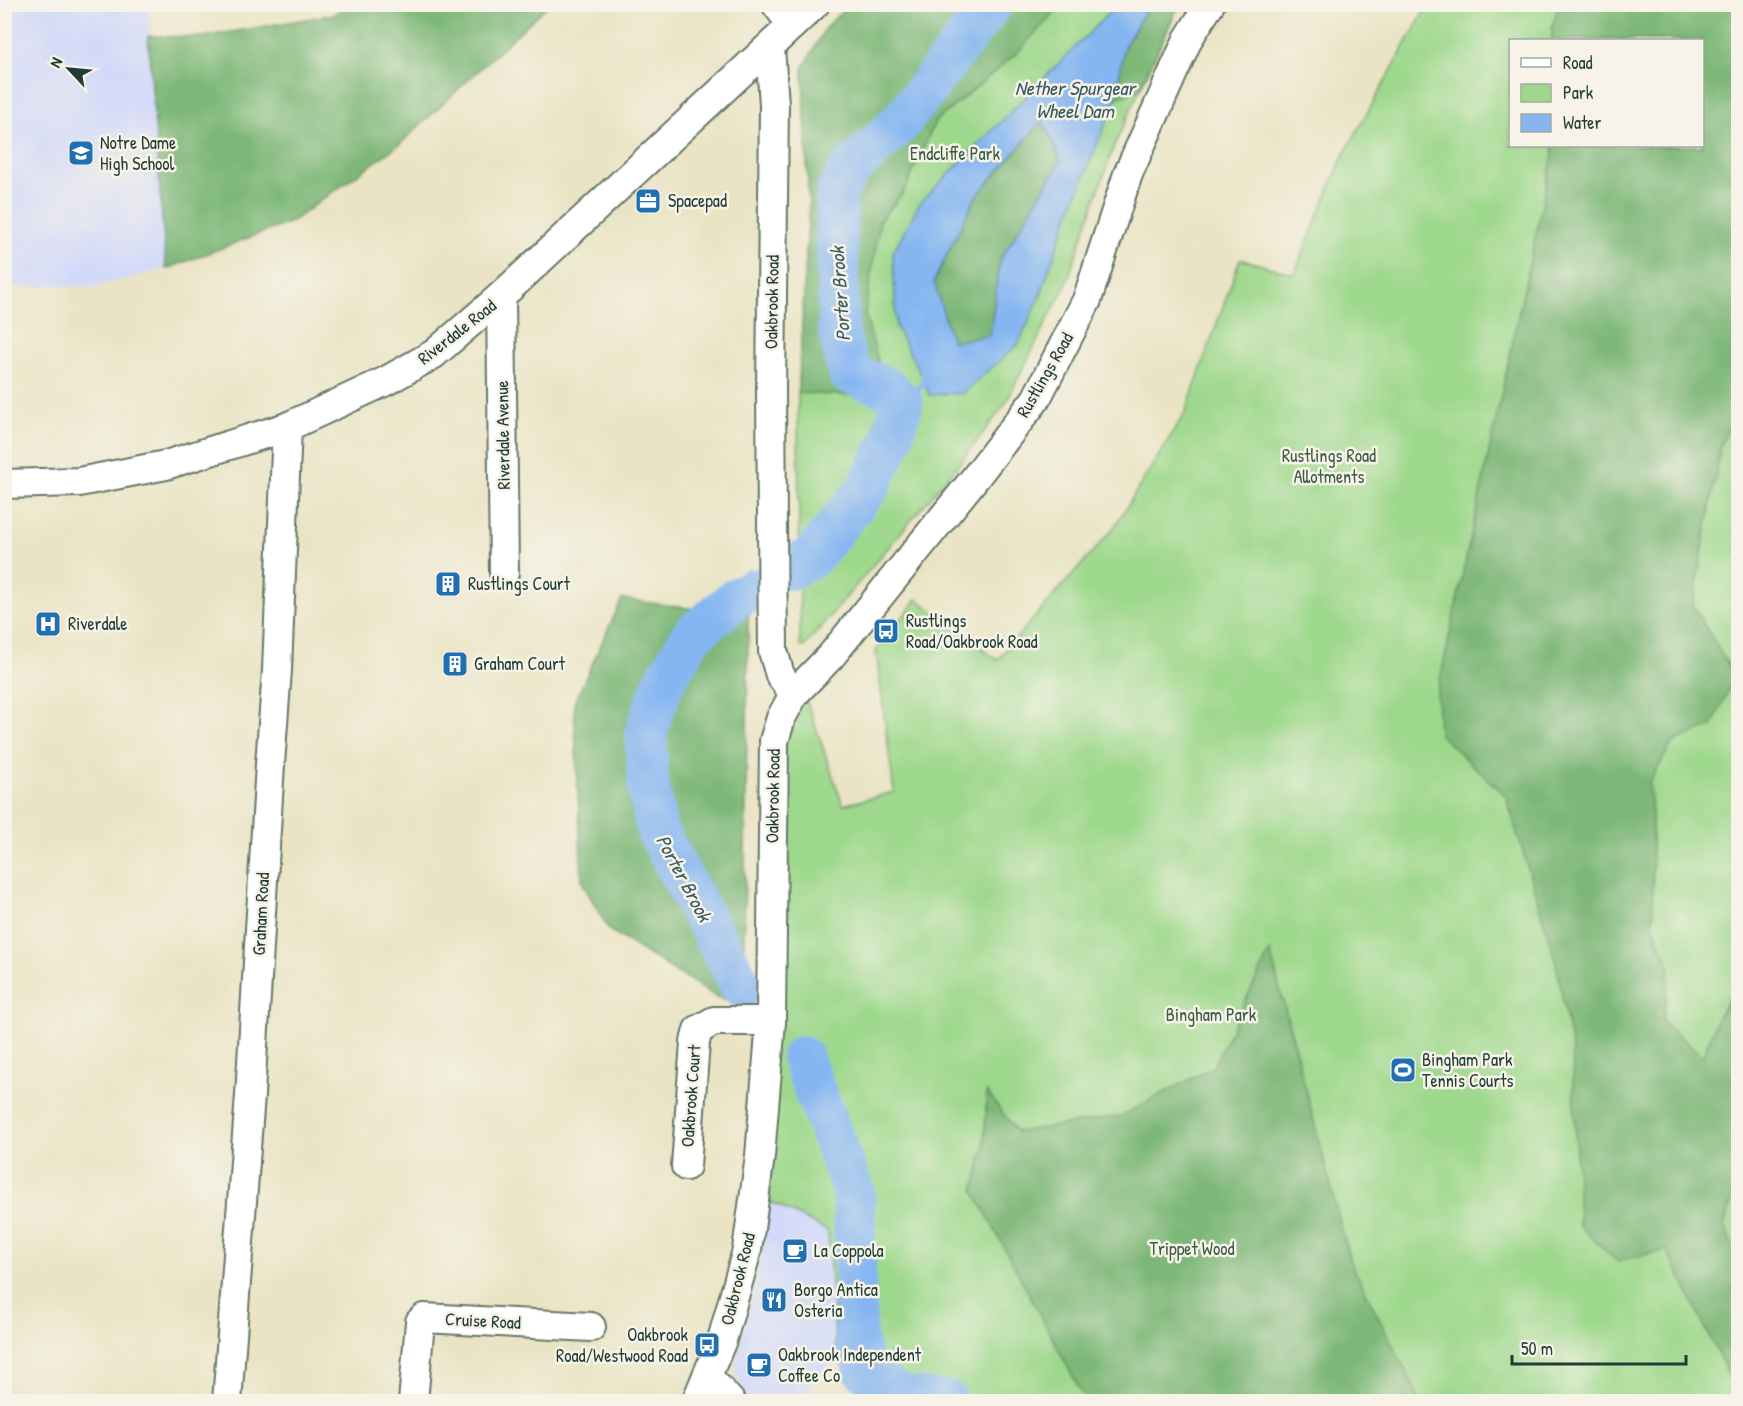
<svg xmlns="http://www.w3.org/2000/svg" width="1743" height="1406" font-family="'Patrick Hand',sans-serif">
<rect width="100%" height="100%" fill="#f7f3e8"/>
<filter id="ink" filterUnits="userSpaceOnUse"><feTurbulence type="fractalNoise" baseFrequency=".0167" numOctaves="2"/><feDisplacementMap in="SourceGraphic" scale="12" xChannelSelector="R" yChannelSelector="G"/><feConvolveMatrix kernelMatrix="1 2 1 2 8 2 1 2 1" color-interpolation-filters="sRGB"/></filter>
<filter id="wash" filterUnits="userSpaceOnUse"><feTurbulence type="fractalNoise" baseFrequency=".008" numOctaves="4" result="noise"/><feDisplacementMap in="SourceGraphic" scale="24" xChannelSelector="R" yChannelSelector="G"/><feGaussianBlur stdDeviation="1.35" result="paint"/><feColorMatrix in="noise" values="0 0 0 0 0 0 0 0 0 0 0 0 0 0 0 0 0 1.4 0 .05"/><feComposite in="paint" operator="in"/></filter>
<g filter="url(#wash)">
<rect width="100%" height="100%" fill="#eae4c5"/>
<g fill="#d2d9f9">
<path d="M4 5H148L166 269 97 286 5 287Z"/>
<path d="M767 1200 828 1231 836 1356 798 1401H750L745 1397 735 1367 761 1256Z"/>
</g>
<g fill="#9ed88c" stroke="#5e8a60" stroke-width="1.5" fill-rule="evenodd">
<path d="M849 5H1179L1114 146 1066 284 1004 406 958 465 804 647 800 646 798 400 809 206 803 69 826 27Z"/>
<path d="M1428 5H1738V1401H865L836 1356 828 1231 767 1200 779 739 804 694 843 805 894 792 876 651 917 599 997 660 1113 529 1185 413 1240 259 1294 274 1343 156ZM1510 40H1702V146H1510Z"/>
</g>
<g fill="#7eb878" stroke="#4e7a56" stroke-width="1.5">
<path d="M345 5H548L400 144 291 222 166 269 148 36 203 37 335 14Z"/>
<path d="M849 5H1061L1016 54 935 122 904 192 880 220 865 314 881 372 861 396 798 393 809 206 803 69 826 27Z"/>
<path d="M1149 5H1179L1139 90 1116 98 1124 47Z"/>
<path d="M1559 5H1738V407L1721 445 1693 606 1735 676 1712 726 1673 742 1649 783 1652 814 1653 926 1670 966 1663 1023 1703 1056 1717 1019 1738 983V1180L1724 1226 1738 1260V1395L1667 1250 1617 1261 1579 1226 1572 1049 1556 962 1506 796 1439 734 1437 694 1553 154V146H1702V40H1552V27Z"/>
<path d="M1043 120 1061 161 1000 260 990 336 952 342 934 282 975 198Z"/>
<path d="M749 577 743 1004 715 996 609 930 582 882 574 703 622 599 703 610Z"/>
<path d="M1270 951 1350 1261 1421 1401H1086L974 1191 984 1148 987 1092 1017 1132 1121 1116 1213 1067Z"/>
</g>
<path fill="#85b6f1" stroke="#527a92" stroke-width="1.5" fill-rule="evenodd" d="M1117 5H1149L1124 47 1116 98 1069 214 1038 301 1018 345 962 393 929 395 925 382 896 327 893 252 920 203ZM1043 120 1061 161 1000 260 990 335 952 342 934 281 975 198Z"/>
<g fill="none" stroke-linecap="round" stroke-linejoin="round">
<path stroke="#85b6f1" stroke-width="7" d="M902 404 925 382 924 374"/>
<g stroke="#85b6f1" stroke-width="42">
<path d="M790 569 812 557 869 486 890 444 902 404 889 389 849 373 839 331 836 193 850 170 900 123 992 4"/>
<path d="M742 987 657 831 648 784 646 732 664 682 692 635 735 599 754 589"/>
<path d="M802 1057 854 1193 856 1338 864 1370 901 1397 948 1402"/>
</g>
</g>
</g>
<g filter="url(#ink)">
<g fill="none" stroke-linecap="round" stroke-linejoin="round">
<g stroke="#667767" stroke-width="32">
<g id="minor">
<path d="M776 4 792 25"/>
<path d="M770 47 774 105 771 391 773 651 780 675 794 694"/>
<path d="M501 296 504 573"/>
<path d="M4 484 79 482 166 465 287 427 386 381 434 354 501 296 815 4"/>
<path d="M686 1166 695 1042 698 1030 714 1021H771"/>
<path d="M707 1376 731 1402"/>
<path d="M227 1402 250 1095 270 764 277 670 287 427"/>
<path d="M413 1402 420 1322 424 1318 591 1327"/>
<path d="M696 1402 722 1340 747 1250 760 1156 771 1021 774 741 781 718 794 694 831 656 975 478 1036 399 1087 300 1128 174 1188 39 1210 4"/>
</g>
</g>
<use href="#minor" stroke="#fff" stroke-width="28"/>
</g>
</g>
<defs>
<g id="school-square" transform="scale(1.35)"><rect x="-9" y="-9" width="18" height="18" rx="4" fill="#1f6fb2" stroke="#f7f3e8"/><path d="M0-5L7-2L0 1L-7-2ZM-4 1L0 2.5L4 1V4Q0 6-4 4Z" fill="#fff"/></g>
<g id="office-square" transform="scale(1.35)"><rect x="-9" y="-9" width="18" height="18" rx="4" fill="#1f6fb2" stroke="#f7f3e8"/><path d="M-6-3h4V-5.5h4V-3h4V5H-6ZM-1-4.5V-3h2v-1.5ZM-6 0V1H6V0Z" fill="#fff"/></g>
<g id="building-square" transform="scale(1.35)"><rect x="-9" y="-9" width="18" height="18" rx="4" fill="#1f6fb2" stroke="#f7f3e8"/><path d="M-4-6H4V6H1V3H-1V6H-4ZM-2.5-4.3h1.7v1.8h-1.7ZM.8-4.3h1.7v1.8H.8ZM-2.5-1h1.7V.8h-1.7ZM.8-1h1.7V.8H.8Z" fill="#fff"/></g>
<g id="hospital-square" transform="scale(1.35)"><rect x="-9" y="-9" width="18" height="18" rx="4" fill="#1f6fb2" stroke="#f7f3e8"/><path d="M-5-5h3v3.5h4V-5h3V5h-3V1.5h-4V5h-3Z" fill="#fff"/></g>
<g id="bus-square" transform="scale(1.35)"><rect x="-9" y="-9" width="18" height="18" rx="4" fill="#1f6fb2" stroke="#f7f3e8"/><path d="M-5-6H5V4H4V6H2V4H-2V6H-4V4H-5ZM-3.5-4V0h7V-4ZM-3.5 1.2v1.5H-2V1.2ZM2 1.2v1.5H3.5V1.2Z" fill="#fff"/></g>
<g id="stadium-square" transform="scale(1.35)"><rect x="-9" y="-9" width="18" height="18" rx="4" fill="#1f6fb2" stroke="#f7f3e8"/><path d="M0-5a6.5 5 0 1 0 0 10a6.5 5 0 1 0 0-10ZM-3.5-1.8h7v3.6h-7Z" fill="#fff"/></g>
<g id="cafe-square" transform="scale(1.35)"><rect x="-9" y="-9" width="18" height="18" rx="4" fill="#1f6fb2" stroke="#f7f3e8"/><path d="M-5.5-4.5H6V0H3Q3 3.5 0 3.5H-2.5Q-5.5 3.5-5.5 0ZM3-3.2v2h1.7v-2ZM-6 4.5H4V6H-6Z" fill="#fff"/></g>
<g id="restaurant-square" transform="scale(1.35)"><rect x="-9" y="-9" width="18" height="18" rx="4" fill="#1f6fb2" stroke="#f7f3e8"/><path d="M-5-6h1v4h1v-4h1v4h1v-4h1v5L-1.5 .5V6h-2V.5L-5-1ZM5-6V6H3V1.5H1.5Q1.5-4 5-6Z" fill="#fff"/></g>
</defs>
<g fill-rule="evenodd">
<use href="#school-square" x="81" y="153"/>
<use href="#office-square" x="648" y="201"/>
<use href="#building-square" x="448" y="584"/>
<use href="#hospital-square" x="48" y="624"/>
<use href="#bus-square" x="886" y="631"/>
<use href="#building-square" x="455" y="664"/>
<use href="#stadium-square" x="1403" y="1070"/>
<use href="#cafe-square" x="795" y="1251"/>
<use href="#restaurant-square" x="774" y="1300"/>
<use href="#bus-square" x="707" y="1345"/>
<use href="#cafe-square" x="759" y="1365"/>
</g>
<g text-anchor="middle" stroke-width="5" stroke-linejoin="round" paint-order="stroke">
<g font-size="18" fill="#1f3d34" stroke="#f7f3e8" text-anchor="start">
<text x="100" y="149">Notre Dame<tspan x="100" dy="21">High School</tspan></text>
<text x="668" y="207">Spacepad</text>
<text x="468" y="590">Rustlings Court</text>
<text x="906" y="627">Rustlings<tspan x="906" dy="21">Road/Oakbrook Road</tspan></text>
<text x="68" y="630">Riverdale</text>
<text x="474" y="670">Graham Court</text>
<text x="1422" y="1066">Bingham Park<tspan x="1422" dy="21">Tennis Courts</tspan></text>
<text x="814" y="1257">La Coppola</text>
<text x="794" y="1296">Borgo Antica<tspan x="794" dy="21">Osteria</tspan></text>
<text x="688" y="1341" text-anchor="end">Oakbrook<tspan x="688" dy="21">Road/Westwood Road</tspan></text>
<text x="778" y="1361">Oakbrook Independent<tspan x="778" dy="21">Coffee Co</tspan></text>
</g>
<g font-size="18" fill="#385c46" stroke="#f7f3e8">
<text x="955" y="160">Endcliffe Park</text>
<text x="1329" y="462">Rustlings Road<tspan x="1329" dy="21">Allotments</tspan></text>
<text x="1211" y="1021">Bingham Park</text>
<text x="1192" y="1255">Trippet Wood</text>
</g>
<g font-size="18" fill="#1f3d34" stroke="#f7f3e8">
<text transform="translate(772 302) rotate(-89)" y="6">Oakbrook Road</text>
<text transform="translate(457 332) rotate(-38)" y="6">Riverdale Road</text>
<text transform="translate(1045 375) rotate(-60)" y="6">Rustlings Road</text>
<text transform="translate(503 435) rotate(-91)" y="6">Riverdale Avenue</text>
<text transform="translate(773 796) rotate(-89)" y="6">Oakbrook Road</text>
<text transform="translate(261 914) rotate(-87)" y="6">Graham Road</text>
<text transform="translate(691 1096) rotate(-86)" y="6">Oakbrook Court</text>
<text transform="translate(738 1279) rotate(-76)" y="6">Oakbrook Road</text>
<text transform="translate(483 1321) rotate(3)" y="6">Cruise Road</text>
</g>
<g font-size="20" font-style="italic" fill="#385b63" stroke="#f7f3e8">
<text x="1075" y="95">Nether Spurgear<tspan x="1075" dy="23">Wheel Dam</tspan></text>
<text transform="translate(840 294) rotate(-94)" y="7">Porter Brook</text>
<text transform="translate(684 878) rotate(62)" y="7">Porter Brook</text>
</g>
</g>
<rect width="1743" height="1406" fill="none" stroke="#f7f3e8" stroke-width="24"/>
<rect x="1509" y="39" width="195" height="108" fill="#f7f3e8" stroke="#a1aaa0" stroke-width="1.5"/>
<rect x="1521" y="58" width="30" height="9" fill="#ffffff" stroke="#a1aaa0" stroke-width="1.5"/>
<text x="1563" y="69" font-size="18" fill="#1f3d34">Road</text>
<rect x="1521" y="84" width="30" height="18" fill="#9ed88c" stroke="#a1aaa0" stroke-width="1.5"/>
<text x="1563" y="99" font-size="18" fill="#1f3d34">Park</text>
<rect x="1521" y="114" width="30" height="18" fill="#85b6f1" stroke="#a1aaa0" stroke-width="1.5"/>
<text x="1563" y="129" font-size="18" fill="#1f3d34">Water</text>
<g transform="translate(69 69) rotate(296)" stroke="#f7f3e8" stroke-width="4.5" paint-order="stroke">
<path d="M0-4.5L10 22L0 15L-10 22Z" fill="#1f3d34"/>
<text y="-9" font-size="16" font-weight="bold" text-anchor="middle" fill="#1f3d34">N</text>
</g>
<path d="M1512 1355v9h174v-9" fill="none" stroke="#1f3d34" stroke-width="3"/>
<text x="1521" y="1355" font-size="18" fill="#1f3d34" stroke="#f7f3e8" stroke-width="4.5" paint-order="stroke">50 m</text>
</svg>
